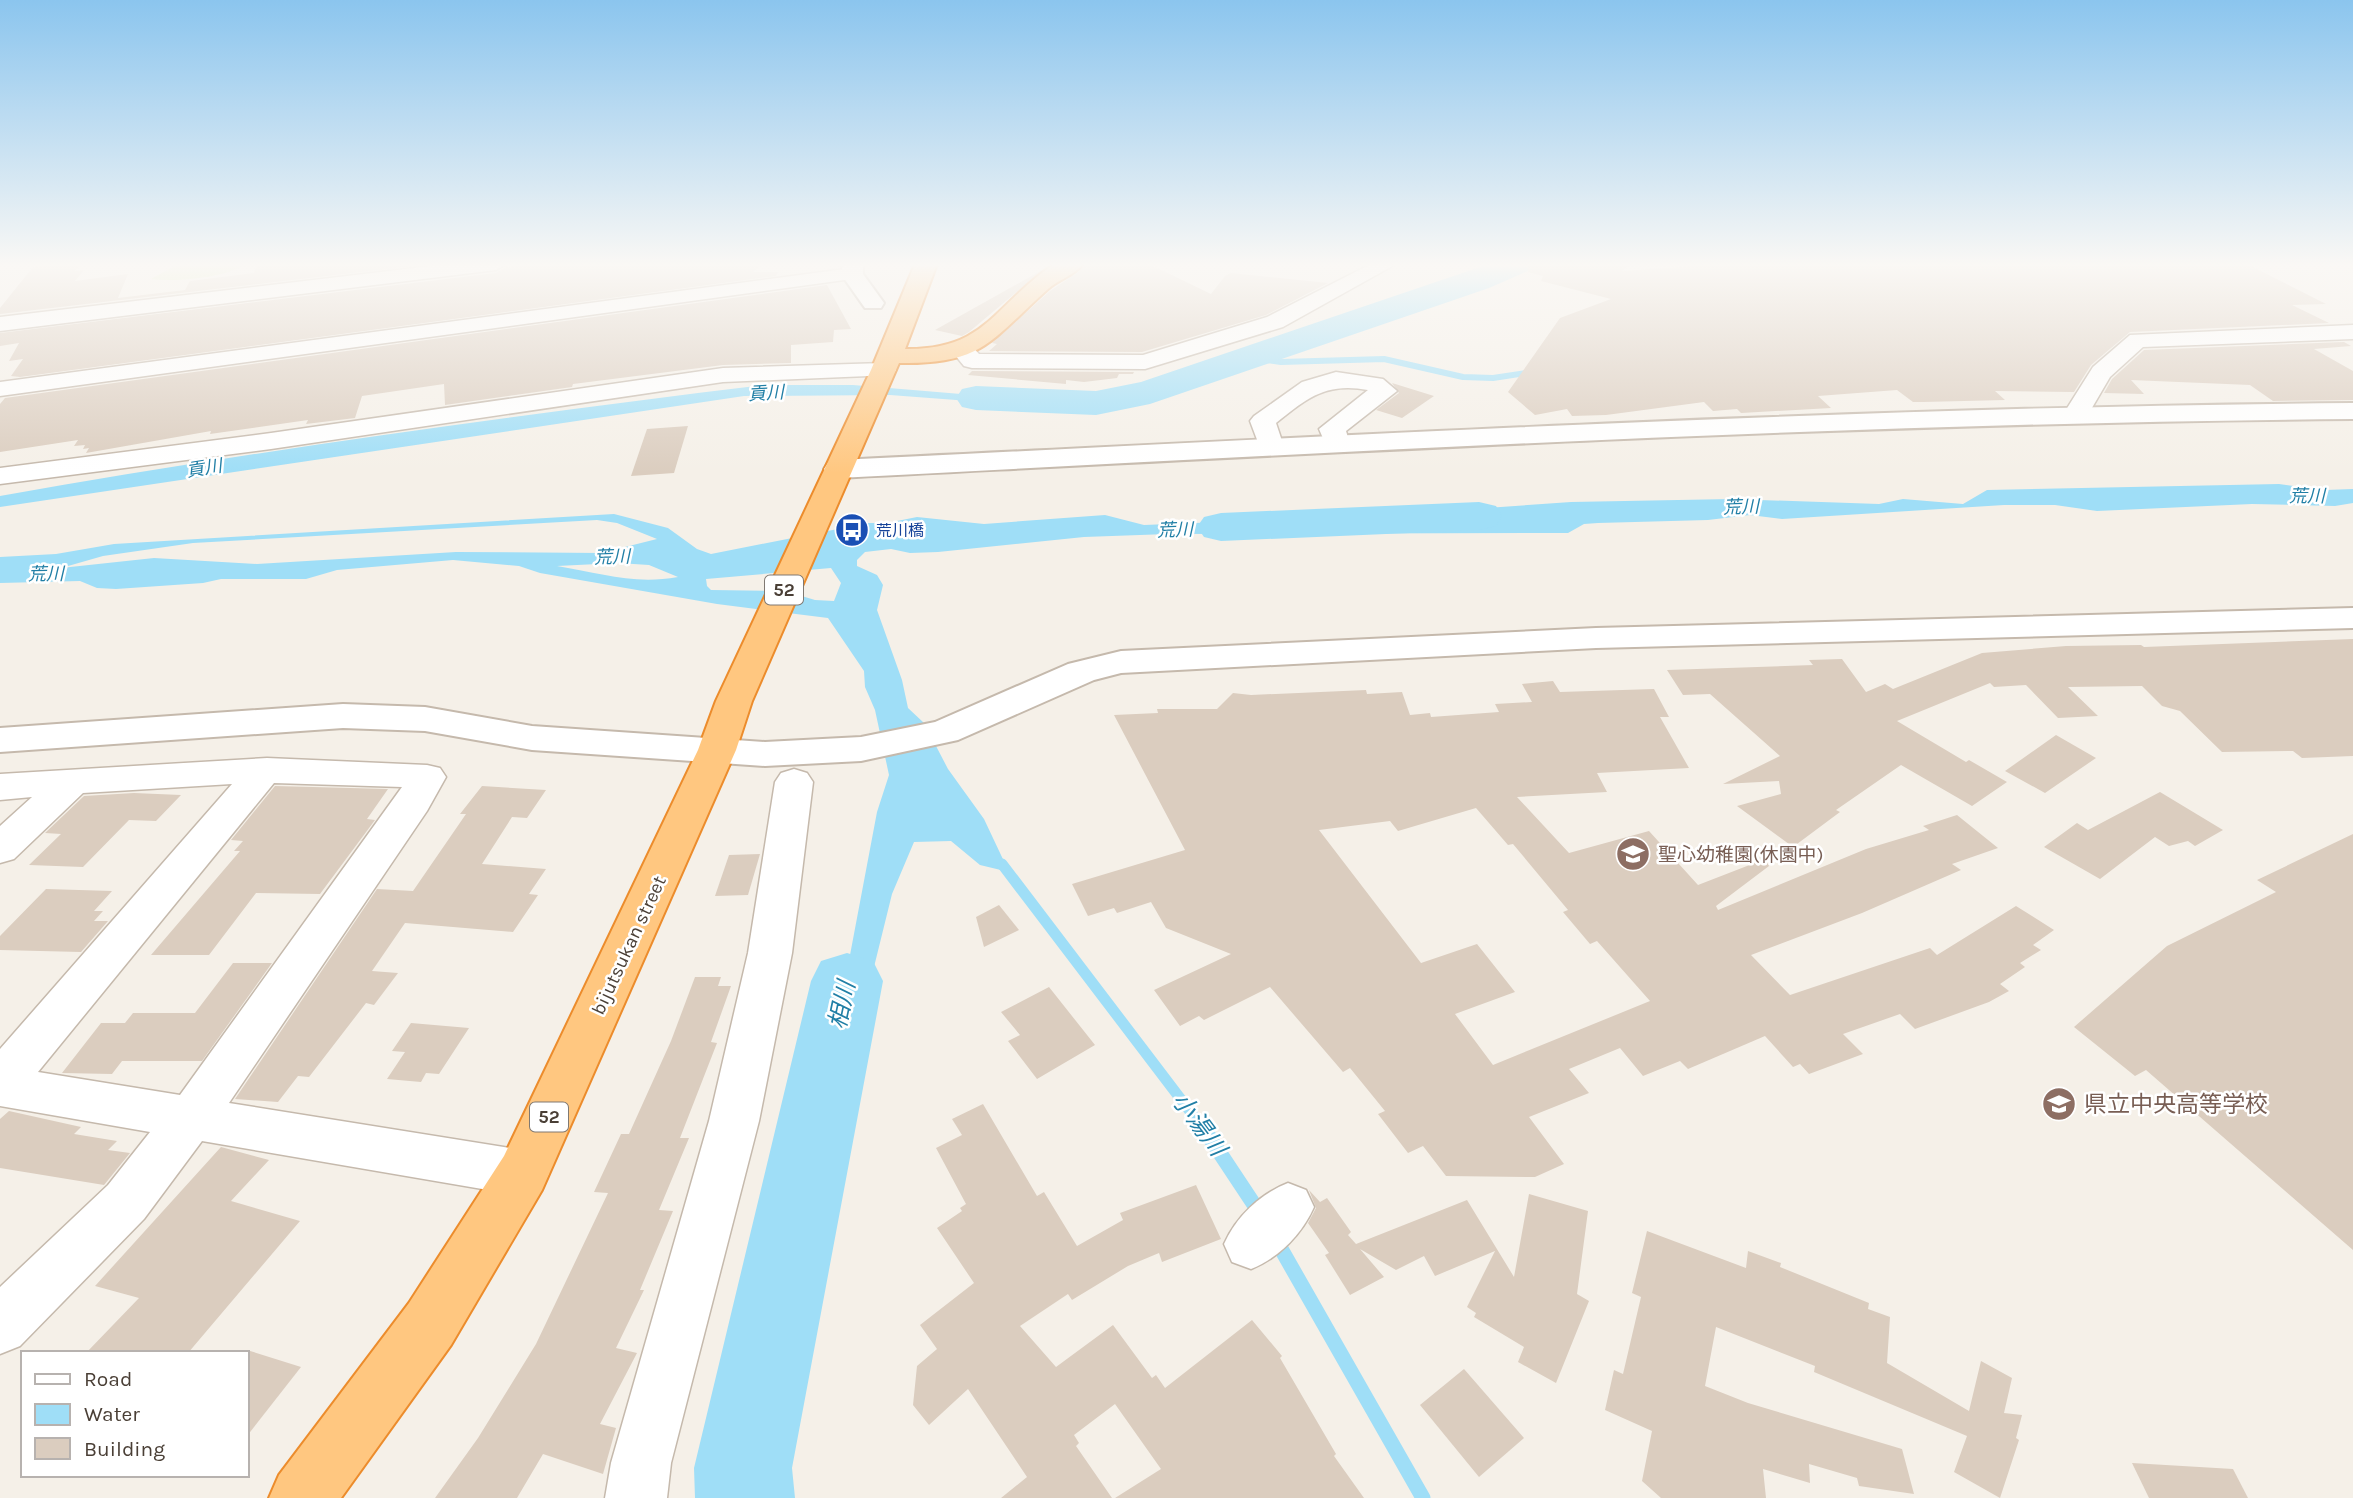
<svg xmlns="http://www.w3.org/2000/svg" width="2353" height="1498" font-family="Karla,'Noto Sans JP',sans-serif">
<rect width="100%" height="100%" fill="#f5f0e8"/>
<path fill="#d9edad" d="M178 264H247C222 278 179 282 151 279Z"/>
<g fill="#9fdef7" fill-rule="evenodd">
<path d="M765 385H853L1056 402 996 403 890 395 744 396 0 507V496C254 451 509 416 765 385Z"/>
<path d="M2279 484 2325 490 2353 489V503L2335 506 2252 504 2097 511 2055 505H2004L1782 519 1750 515 1708 520 1598 523 1584 524 1568 533 1168 534 1084 537 938 552 910 553 891 549 865 552 857 560V566L877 575 883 585 877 610 902 680 908 708 924 723 948 769 984 819 1009 872 980 865 951 841 914 842 892 894 874 967 830 1061 877 812 889 775 875 710 865 687 864 671 828 618 717 604 540 573 519 566 453 560 337 570 306 579H221L203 583 116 589 97 588 80 581 0 583V557L56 554 114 544 614 514 668 528 697 549 711 554 868 523H887L917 517 984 524 1105 515 1144 525 1271 520 1332 529 1392 522 1402 516 1443 511 1571 502 1732 499 1879 504 1903 499 1963 504 1987 490ZM597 520 617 523 657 539 601 553 456 552 257 564 154 558 61 568 103 556 193 543ZM618 563 649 565 678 577C633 585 601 573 557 566ZM831 568 841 583 834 601 815 600 785 591 711 590 707 586 706 579Z"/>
</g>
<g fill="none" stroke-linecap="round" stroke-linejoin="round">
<path stroke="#9fdef7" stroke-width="6" d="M1252 358 1281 362 1384 359 1463 377 1493 378 1532 372"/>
<path stroke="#9fdef7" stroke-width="11" d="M1002 864 1205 1131"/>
<g stroke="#9fdef7" stroke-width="15">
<path d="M1204 1129 1261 1215"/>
<path d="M1276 1240 1423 1498"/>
</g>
<g fill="#9fdef7" fill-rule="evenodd">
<path d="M1489 264H1532L1528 271 1489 288 1150 404 1096 415 976 410 962 407 956 398 962 389 976 386 1096 391 1141 382Z"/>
<path d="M1479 502 1496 506 1502 516 1496 526 1479 530 1221 541 1204 537 1197 527 1204 517 1221 513Z"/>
<path d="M847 953 873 961 883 981 792 1468 795 1498H695L694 1468 811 981 821 961Z"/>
</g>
</g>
<g fill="#dbcdbf" fill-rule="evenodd">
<path d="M64 264H81L75 271 84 270 75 281 128 274 118 298 185 290 190 281 254 273 257 264H429L0 314V308L33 267Z"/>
<path d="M539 264H762L753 272H778L776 276 20 377 11 376 23 359 9 361 19 343 0 346V333L496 273 506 267Z"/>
<path d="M1086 264H1149L1211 294 1225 276 1231 273 1328 283 1266 315 1142 352 989 351 997 344 992 343 1050 291 1077 273Z"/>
<path d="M1529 264H1632L1622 271 1723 264H2247L2326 304 2292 305 2329 323 2130 332 2091 365 2074 392 1995 391 2005 400 1923 402H1913L1897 390 1818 396 1831 408 1741 413 1737 409 1713 411 1704 402 1606 415 1572 416 1567 409 1535 415 1508 392 1560 318 1611 299 1541 281 1543 276 1528 272Z"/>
<path d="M1044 269 969 332 962 336 935 330Z"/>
<path d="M827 285 851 329 834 330 833 342 791 345V363L723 365 573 384 572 387 445 405 444 384 362 396 355 418 306 424 308 420 210 434 211 431 86 453 89 448 83 449 85 445 74 446 78 440 0 452V404L5 398Z"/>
<path d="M2344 342 2351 346 2314 349 2353 371V400L2273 401 2250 385 2131 380 2144 394 2104 393 2112 379 2144 350Z"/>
<path d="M972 371 1134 372 1133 374H1119L1117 378 1084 382 1066 380V384L968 375Z"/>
<path d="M1392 383 1434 396 1402 418 1376 410 1399 393Z"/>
<path d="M688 426 674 473 631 476 647 429Z"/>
<path d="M2353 639V756L2302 758 2293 751 2222 752 2180 711 2162 706 2142 686 2068 687 2098 716 2058 718 2026 685 1994 687 1990 683 1897 721 1966 762 1969 760 2007 782 1972 806 1901 765 1836 810 1840 812 1793 847 1737 806 1781 794 1779 781 1723 784 1780 756 1710 694 1683 695 1667 670 1813 665 1809 660 1842 659 1866 692 1885 684 1893 689 1982 653 2066 646 2141 645 2144 647Z"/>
<path d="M1553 681 1560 692 1654 689 1669 717H1660L1689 768 1597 773 1607 792 1517 797 1569 853 1649 831 1698 885 1765 859 1769 866 1716 906 1718 910 1866 849 1929 830 1923 826 1957 815 1998 848 1952 864 1961 870 1862 913 1751 955 1790 995 1930 948 1937 955 2016 906 2054 930 2033 945 2041 950 2020 963 2025 967 2000 984 2009 991 1989 1002 1915 1029 1900 1014 1843 1034 1863 1054 1809 1074 1800 1064 1793 1067 1765 1036 1688 1069 1680 1061 1643 1076 1620 1048 1569 1069 1589 1093 1529 1117 1564 1164 1535 1177 1446 1176 1423 1146 1408 1153 1378 1114 1385 1111 1350 1068 1343 1072 1270 987 1204 1020 1199 1016 1180 1026 1154 990 1231 954 1166 928 1151 902 1117 913 1114 908 1088 916 1072 884 1185 850 1114 715 1158 713 1157 709H1217L1233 693 1251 695 1366 690 1367 694 1402 692 1410 715 1430 713 1431 717 1499 712 1495 704 1532 702 1522 684ZM1476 808 1508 845 1513 844 1568 910 1563 912 1590 944 1597 941 1650 1001 1493 1065 1455 1014 1515 992 1477 944 1421 963 1319 830 1390 821 1398 831Z"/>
<path d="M2056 735 2096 758 2045 793 2005 771Z"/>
<path d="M275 786 388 789 367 819 375 820 320 894 256 893 209 955H151L240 851H234L243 841 231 840Z"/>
<path d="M482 786 546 790 527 818 512 817 482 864 546 869 529 894 538 895 513 932 405 923 372 971 398 973 374 1005 366 1003 309 1077 298 1076 278 1102 235 1099 377 889 413 891 466 814H460Z"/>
<path d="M2160 792 2223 830 2195 846 2188 841 2169 846 2155 837 2100 879 2044 847 2077 823 2088 830Z"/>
<path d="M134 793 181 795 156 821 129 820 83 867 29 865 61 834 45 833 84 796Z"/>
<path d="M2353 834V1250L2146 1070 2135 1076 2074 1027 2167 946 2276 892 2257 880Z"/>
<path d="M760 854 748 895 715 896 729 855Z"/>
<path d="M46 889 112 891 94 911H103L94 921H108L81 952 0 950V936Z"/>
<path d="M999 905 1019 930 984 947 976 917Z"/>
<path d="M233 963H272L202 1061H122L112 1074 62 1073 101 1023H125L133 1013H195Z"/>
<path d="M695 977H721L718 986H731L711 1042 717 1043 680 1138H689L659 1210 673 1211 640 1290H644L616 1348 637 1353 600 1424 616 1428 603 1474 543 1454 517 1498H435L478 1438 536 1344 608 1193 594 1192 621 1134H629L671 1041Z"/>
<path d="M1049 987 1095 1045 1037 1079 1008 1041 1020 1035 1001 1012Z"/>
<path d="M411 1023 469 1028 439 1074 426 1073 421 1082 387 1079 405 1052 392 1051Z"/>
<path d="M983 1104 1037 1196 1044 1192 1077 1246 1123 1220 1120 1213 1196 1185 1221 1239 1162 1262 1159 1253 1128 1266 1072 1300 1068 1294 1020 1326 1056 1367 1113 1325 1152 1378 1156 1375 1165 1388 1252 1320 1282 1356 1280 1358 1336 1454 1334 1456 1364 1498H1115L1161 1469 1115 1404 1074 1435 1079 1443 1076 1446 1112 1498H1001L1027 1477 968 1389 929 1425 913 1405 917 1366 937 1349 920 1325 974 1283 937 1228 962 1211 960 1208 966 1204 936 1148 962 1135 952 1119Z"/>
<path d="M9 1111 81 1127 74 1134 117 1141 108 1150 130 1153 104 1185 0 1168V1119Z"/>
<path d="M221 1147 269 1160 231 1201 300 1221 188 1353H86L139 1298 95 1286Z"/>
<path d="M1309 1190 1320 1202 1327 1198 1351 1232 1348 1235 1356 1244 1467 1200 1514 1277 1529 1194 1588 1211 1577 1294 1589 1301 1556 1383 1518 1362 1524 1347 1474 1317 1476 1313 1467 1307 1495 1251 1435 1276 1424 1256 1396 1270 1360 1249 1384 1277 1350 1295 1325 1255 1329 1253 1308 1223 1316 1208Z"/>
<path d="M1647 1231 1746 1268 1748 1251 1781 1263 1780 1267 1869 1303 1868 1309 1890 1317 1887 1363 1969 1411 1981 1361 2012 1378 2004 1413 2022 1415 2016 1438 2019 1440 2000 1498 1954 1472 1967 1436 1814 1372 1815 1366 1716 1327 1705 1386 1748 1403 1902 1449 1914 1494 1859 1486 1857 1478 1809 1464 1810 1483 1763 1469 1766 1498H1661L1642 1481 1652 1431 1605 1410 1614 1370 1623 1374 1641 1297 1632 1293Z"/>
<path d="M247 1350 301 1367 247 1436Z"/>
<path d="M1464 1369 1524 1438 1479 1477 1420 1405Z"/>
<path d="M2132 1463 2233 1469 2248 1498H2149Z"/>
</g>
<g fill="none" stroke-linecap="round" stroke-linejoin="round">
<g stroke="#c5b9ac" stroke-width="3">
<g id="minor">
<path d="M448 264H506L496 270 0 331V317Z"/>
<path d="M1371 264H1396L1283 327 1145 369 972 368 964 366 950 349 954 344C966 341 971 344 979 354L1143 355 1267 317Z"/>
<path d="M852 268 862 274 859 278 0 396V382Z"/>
<path d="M2353 325V339L2143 347 2110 377 2086 418H2068L2064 413 2093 367 2130 335Z"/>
<path d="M884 363 892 365 896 370 892 375 723 382 271 449 0 484V468L271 433 723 368Z"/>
<path d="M1336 372 1383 379 1397 391 1346 431 1350 444 1346 450H1328L1319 429 1368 390C1326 382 1307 398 1276 423L1284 447 1280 453H1262L1250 421 1254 416 1302 382Z"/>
<path d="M267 758 427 765 440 768 446 777 427 811 229 1103 523 1150 541 1157 549 1173 541 1189 523 1196 202 1141 144 1219 20 1346 0 1354V1287L108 1185 150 1132 0 1106V1049L232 784 83 793 14 859 0 863V826L32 797 0 800V774ZM274 783 402 787 180 1095 38 1072Z"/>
<path d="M794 769 807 773 813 782 792 953 759 1121 671 1463 667 1498H605L611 1463 709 1121 748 953 775 782 781 773Z"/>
<path d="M1288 1183 1306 1190 1314 1207C1302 1234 1279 1258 1251 1269L1232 1262 1224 1244C1236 1217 1260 1194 1288 1183Z"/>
</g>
</g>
<g stroke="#c5b9ac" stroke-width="4">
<g id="tertiary">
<path d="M843 264H863V274L884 303 881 308H865L841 274Z"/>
<path d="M2353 403V419C1848 423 1343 452 838 478L828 475 824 469 828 463 838 460C1343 436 1848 407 2353 403Z"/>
<path d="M2353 608V628L1596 648 1121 673 1094 680 958 740 861 761 765 766 532 750 425 731 343 728 0 752V728L343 704 425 707 532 726 765 742 861 737 935 722 1068 664 1121 651 1596 628Z"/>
</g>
</g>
<g stroke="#ec8c2c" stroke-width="4">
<path id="trunk" d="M915 264H937L905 349C985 350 992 308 1050 267L1056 264H1083C1075 275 1058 280 1048 289 991 340 983 365 899 363L752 701 736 750 542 1190 451 1345 341 1498H269L279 1475 409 1303 504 1156 698 750 716 701 871 370Z"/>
</g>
<use href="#minor" fill="#fff" fill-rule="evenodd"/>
<use href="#tertiary" fill="#fff" fill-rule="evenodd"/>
<use href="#trunk" fill="#ffc780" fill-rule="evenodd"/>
</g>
<linearGradient id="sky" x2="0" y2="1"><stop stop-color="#8bc5ee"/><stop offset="0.56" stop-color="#faf8f5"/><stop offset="1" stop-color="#faf8f5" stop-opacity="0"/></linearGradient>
<rect width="2353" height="473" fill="url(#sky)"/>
<defs>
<g id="bus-disc" transform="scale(1.75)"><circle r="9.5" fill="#1a4fb4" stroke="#fff"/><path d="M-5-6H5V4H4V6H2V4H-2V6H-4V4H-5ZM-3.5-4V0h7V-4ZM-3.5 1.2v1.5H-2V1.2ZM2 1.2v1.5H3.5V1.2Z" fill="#fff"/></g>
<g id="school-disc" transform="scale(1.75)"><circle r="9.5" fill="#8d6e63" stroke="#fff"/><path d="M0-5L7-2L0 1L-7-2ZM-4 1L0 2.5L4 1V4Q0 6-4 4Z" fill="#fff"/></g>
</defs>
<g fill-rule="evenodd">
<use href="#bus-disc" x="852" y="530"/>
<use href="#school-disc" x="1633" y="854"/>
<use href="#school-disc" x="2059" y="1104"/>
</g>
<g text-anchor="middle" stroke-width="5" stroke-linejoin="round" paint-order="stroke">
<g font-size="16" fill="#164399" stroke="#fff" text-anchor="start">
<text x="876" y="536">荒川橋</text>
</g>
<g font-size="18" font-style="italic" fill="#217fa6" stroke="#fff">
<text transform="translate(766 393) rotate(-3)" y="6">貢川</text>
<text transform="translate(204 468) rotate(-9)" y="6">貢川</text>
<text x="2307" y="502">荒川</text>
<text transform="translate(1741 507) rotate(-2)" y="6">荒川</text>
<text transform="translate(1175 530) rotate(-2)" y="6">荒川</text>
<text transform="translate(612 557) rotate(-2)" y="6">荒川</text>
<text transform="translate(46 574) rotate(-1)" y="6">荒川</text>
</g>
<g fill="#fff" stroke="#807972" stroke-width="2">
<rect x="765" y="575.5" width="38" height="29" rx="5"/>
<rect x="530" y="1102.5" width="38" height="29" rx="5"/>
</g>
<g font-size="18" font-weight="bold" fill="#4a3f36">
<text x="784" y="596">52</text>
<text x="549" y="1123">52</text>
</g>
<g font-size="19" fill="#785e54" stroke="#fff" text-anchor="start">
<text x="1658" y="861">聖心幼稚園(休園中)</text>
</g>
<g font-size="19" fill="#4a3f36" stroke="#fff">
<text transform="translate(628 945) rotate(-65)" y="7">bijutsukan street</text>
</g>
<g font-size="23" fill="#785e54" stroke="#fff" text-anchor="start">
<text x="2084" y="1112">県立中央高等学校</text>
</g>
<g font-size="24" font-style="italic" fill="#217fa6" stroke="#fff">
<text transform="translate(842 1005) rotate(-78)" y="8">相川</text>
<text transform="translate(1199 1124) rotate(53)" y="8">小湯川</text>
</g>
</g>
<rect x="21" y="1351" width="228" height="126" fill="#ffffff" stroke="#b7b2af" stroke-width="2"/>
<rect x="35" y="1374" width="35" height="10" fill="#ffffff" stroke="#b7b2af" stroke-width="2"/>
<text x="84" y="1386" font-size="21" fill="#4a3f36">Road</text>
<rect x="35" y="1404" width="35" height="21" fill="#9fdef7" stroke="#b7b2af" stroke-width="2"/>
<text x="84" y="1421" font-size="21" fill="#4a3f36">Water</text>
<rect x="35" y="1438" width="35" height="21" fill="#dbcdbf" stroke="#b7b2af" stroke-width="2"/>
<text x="84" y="1456" font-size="21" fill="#4a3f36">Building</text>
</svg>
